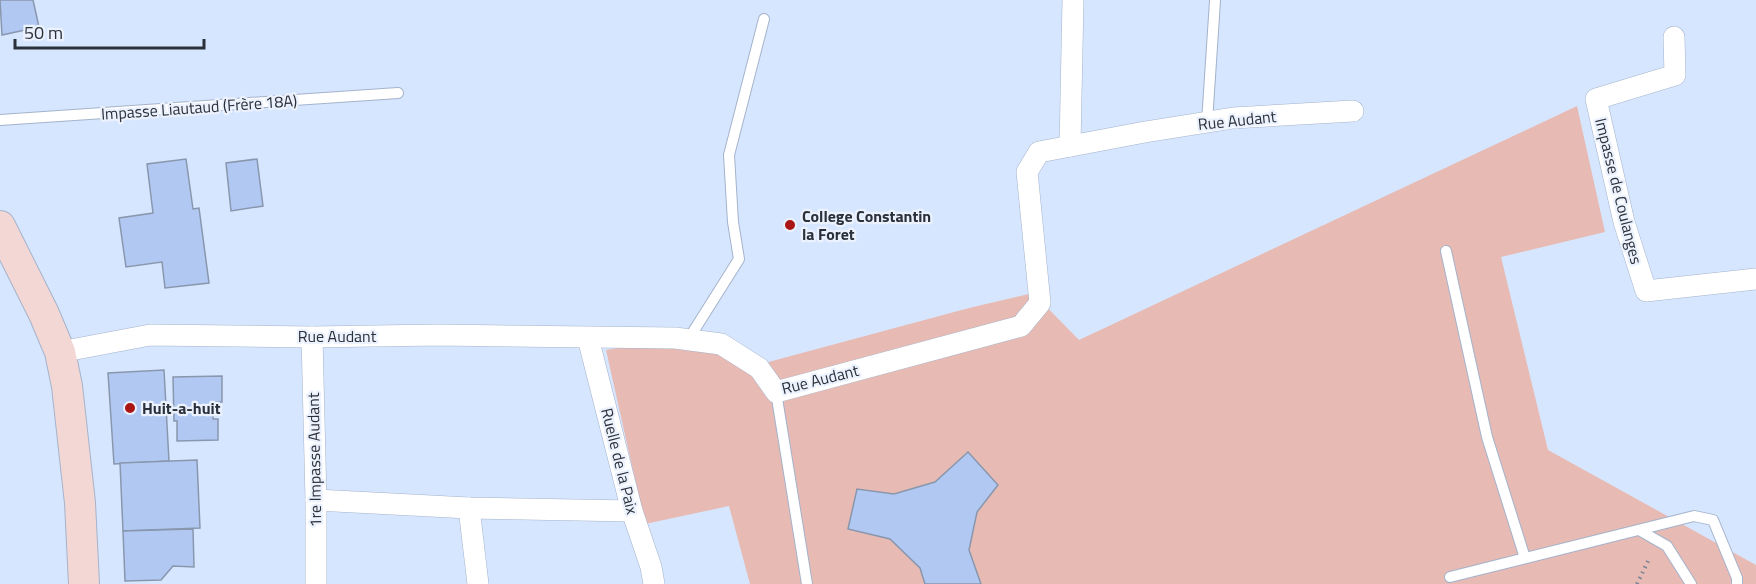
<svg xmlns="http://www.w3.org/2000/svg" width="1756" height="584" font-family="'Titillium Web',sans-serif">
<rect width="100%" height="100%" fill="#d7e6ff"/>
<path fill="#e7bab3" d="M1577 106 1605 232 1501 257 1548 450 1756 565V584H750L729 506 645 524 606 350 685 337 761 364 969 308 1033 293 1079 340Z"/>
<g fill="#b1c9f2" stroke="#8997ae" stroke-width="1.5">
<path d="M0 0H33L39 27 2 35Z"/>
<path d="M186 159 193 209 199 208 209 283 165 288 162 262 126 267 119 218 153 213 147 164Z"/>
<path d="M257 159 263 206 231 211 226 163Z"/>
<path d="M164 370 169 461 114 464 108 373Z"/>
<path d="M222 376V402H213V419H218V440L177 441V421H174L173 377Z"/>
<path d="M968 452 998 485 977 512 969 550 981 584H925L920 568 890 539 848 529 857 489 894 494 935 482Z"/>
<path d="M197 460 200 528 123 531 120 463Z"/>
<path d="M193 529 194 567 173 566 161 580 125 581 123 531Z"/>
</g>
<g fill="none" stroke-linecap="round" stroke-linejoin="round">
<g stroke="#a4b3cb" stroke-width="12">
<g id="lane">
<path d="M0 120 398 93"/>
<path d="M1207 122 1215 1"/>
<path d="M1446 251 1487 437 1525 558"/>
<path d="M688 340 739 259 733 222 729 155 764 19"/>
<path d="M776 392 807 584"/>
<path d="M1639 530 1667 546 1691 584"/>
<path d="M1450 577 1694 516 1713 520 1737 578V584"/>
</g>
</g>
<g stroke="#a4b3cb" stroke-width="22">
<g id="street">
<path d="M1674 37 1675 75 1596 99 1624 222 1646 291 1756 279"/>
<path d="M1070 146 1073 0"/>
<path d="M312 337 316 500V584"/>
<path d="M588 338 632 511 651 567 654 584"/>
<path d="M60 352 150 335 312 337 438 335 675 338 721 344 759 368 776 392 1021 326 1040 303 1027 172 1039 152 1145 132 1233 118 1353 111"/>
<path d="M316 500 469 508 632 511"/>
<path d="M469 508 478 584"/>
</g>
</g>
<g stroke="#a4b3cb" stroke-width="32">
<path id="secondary" d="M0 226 44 314 60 352 67 386 80 503 84 584"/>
</g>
<path stroke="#7a8494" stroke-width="4" stroke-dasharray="1.5 4.5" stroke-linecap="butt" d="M1637 584 1650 557"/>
<use href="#lane" stroke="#fff" stroke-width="10"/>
<use href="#street" stroke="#fff" stroke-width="21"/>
<use href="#secondary" stroke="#f3d7d4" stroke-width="30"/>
</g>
<g fill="#a91613" stroke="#ecf2fd" stroke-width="2">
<circle cx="790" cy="225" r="6"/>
<circle cx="130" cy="408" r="6"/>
</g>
<g text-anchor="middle" stroke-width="4.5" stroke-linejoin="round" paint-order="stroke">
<g font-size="16" fill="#2b313a" stroke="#ecf2fd">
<text transform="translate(199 107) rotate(-4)" y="6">Impasse Liautaud (Frère 18A)</text>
<text transform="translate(1237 120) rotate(-6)" y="6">Rue Audant</text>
<text transform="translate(1619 191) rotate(76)" y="6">Impasse de Coulanges</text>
<text x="337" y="342">Rue Audant</text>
<text transform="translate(820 379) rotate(-14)" y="6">Rue Audant</text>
<text transform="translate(314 460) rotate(-91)" y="6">1re Impasse Audant</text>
<text transform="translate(620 461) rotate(76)" y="6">Ruelle de la Paix</text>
</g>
<g font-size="16" font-weight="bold" fill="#2b313a" stroke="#ecf2fd" text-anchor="start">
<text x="802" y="222">College Constantin<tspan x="802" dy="18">la Foret</tspan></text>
<text x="142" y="414">Huit-a-huit</text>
</g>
</g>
<path d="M15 39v9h189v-9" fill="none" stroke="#2b313a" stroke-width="3"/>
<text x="24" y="39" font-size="18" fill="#2b313a" stroke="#ecf2fd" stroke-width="4.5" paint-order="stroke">50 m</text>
</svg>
